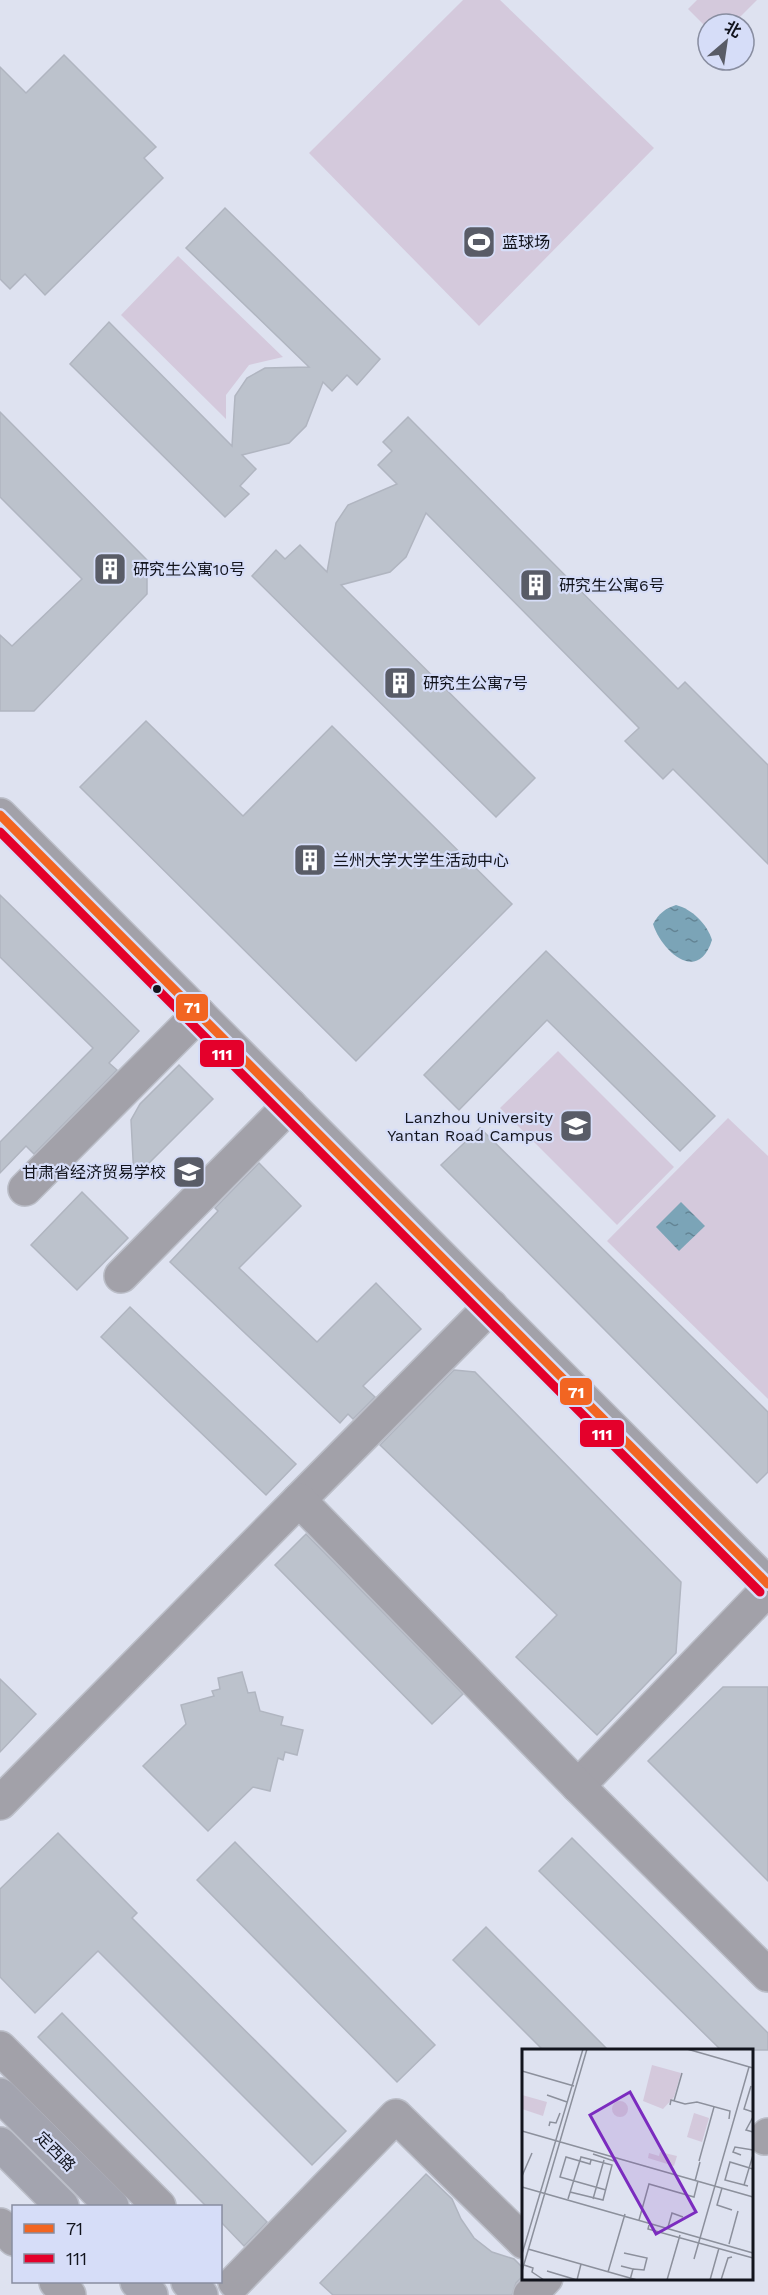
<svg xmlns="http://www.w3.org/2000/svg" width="768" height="2295" font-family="'Work Sans','Noto Sans SC',sans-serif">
<defs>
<pattern id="water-ripples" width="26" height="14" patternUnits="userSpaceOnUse" patternTransform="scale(1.5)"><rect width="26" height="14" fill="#7ba4b7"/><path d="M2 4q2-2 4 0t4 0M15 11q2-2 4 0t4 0" fill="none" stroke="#638494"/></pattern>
</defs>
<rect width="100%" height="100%" fill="#dee2f0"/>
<g fill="#d4c9dc">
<path d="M463 0H500L654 148 479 326 309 153Z"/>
<path d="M697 0H757L733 24H708V29L688 9Z"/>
<path d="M178 256 283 357 249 365 226 395V419L121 315Z"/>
<path d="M558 1051 674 1167 617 1225 500 1108Z"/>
<path d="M728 1118 768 1156V1399L607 1241Z"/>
</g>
<g fill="url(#water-ripples)">
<path d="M676 905C692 909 707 924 712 940 698 984 662 952 653 924 659 913 665 909 676 905Z"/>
<path d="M681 1202 705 1226 679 1251 656 1227Z"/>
</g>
<g fill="#bcc2cc" stroke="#b0b5c0" stroke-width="1.5">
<path d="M64 55 156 147 144 158 163 178 45 295 25 274 10 289 0 279V67L26 93Z"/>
<path d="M225 208 380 359 357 385 347 375 332 391 323 382 306 426 289 443 242 455 256 469 240 486 249 494 225 517 70 364 109 322 232 446 235 396 247 378 265 368 309 367 186 248Z"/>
<path d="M0 412 147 560V594L34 711H0V635L12 646 82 579 0 497Z"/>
<path d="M408 417 678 689 685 682 768 765V864L673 769 663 779 625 741 639 728 426 513 406 557 390 572 341 585 535 778 496 817 252 576 276 550 285 559 300 545 327 572 336 523 348 505 397 484 378 465 392 451 383 442Z"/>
<path d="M146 721 243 816 332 726 512 904 356 1061 80 787Z"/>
<path d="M0 895 139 1031 109 1063 117 1070 34 1154 26 1146 0 1173V1142L93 1048 0 957Z"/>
<path d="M546 951 715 1116 680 1151 547 1020 459 1110 424 1075Z"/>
<path d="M179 1065 213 1099 134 1178 131 1120 140 1104Z"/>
<path d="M480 1128 768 1412V1472L757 1483 441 1165Z"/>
<path d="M259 1163 301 1206 239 1268 317 1342 376 1283 421 1329 363 1386 375 1397 353 1419 348 1414 340 1423 170 1262 218 1211 215 1208Z"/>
<path d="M82 1192 128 1238 77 1290 31 1245Z"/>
<path d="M130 1307 296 1464 266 1495 101 1337Z"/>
<path d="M454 1370 475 1372 681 1582 676 1653 597 1735 516 1657 557 1615 380 1445Z"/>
<path d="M306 1534 463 1694 432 1724 275 1565Z"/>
<path d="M242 1672 248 1693 255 1692 260 1711 283 1717 281 1725 303 1730 297 1755 285 1752 283 1760 278 1758 270 1791 253 1787 208 1831 143 1766 186 1724 181 1705 214 1696 212 1691 220 1689 218 1678Z"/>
<path d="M0 1679 36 1714 0 1752Z"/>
<path d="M723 1687H768V1881L648 1761Z"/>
<path d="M58 1833 137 1913 132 1918 346 2131 312 2165 98 1951 35 2013 0 1977V1889Z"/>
<path d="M572 1838 768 2033V2050H721L539 1871Z"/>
<path d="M235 1842 435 2045 397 2082 197 1880Z"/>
<path d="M486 1927 608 2050H543L453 1960Z"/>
<path d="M62 2013 267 2222 244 2246 220 2221V2206H206L38 2037Z"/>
<path d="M426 2174 452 2199 461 2219 474 2238 492 2252 514 2259 524 2269V2275L516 2283 512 2295H333L320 2283Z"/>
</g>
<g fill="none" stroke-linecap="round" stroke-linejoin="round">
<g stroke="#bbbec8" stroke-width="36">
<g id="minor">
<path d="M0 815 768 1584"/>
<path d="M25 1189 199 1014"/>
<path d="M121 1276 290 1105"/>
<path d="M299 1500 491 1306"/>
<path d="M578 1786 768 1589"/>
<path d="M0 1803 299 1500 578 1786 768 1975"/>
<path d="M0 2048 159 2206"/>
<path d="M765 2138 768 2135"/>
<path d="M0 2225 14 2239"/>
<path d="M56 2282 69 2295"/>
<path d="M235 2282 396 2116 524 2242"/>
<path d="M530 2295 546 2278"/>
</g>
</g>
<g stroke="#bbbec8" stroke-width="36">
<g id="major">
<path d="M0 2095 112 2206"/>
<path d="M0 2144 62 2206"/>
<path d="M137 2282 151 2295"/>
<path d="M188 2282 201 2295"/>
</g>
</g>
<use href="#minor" stroke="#a2a1a9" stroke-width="33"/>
<use href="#major" stroke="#a3a4af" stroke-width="33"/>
<g stroke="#d6ddf8" stroke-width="14">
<path id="bus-1" d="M0 815 768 1584"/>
</g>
<g stroke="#d6ddf8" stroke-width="14">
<path id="bus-2" d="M0 832 760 1592"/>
</g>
<use href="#bus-1" stroke="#f26522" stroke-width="9"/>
<use href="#bus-2" stroke="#e4002b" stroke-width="9"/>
</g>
<defs>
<g id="stadium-square" transform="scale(1.725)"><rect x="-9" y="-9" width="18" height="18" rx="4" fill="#595c67" stroke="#d6ddf8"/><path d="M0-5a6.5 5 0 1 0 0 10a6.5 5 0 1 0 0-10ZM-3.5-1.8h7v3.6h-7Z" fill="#fff"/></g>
<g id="building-square" transform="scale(1.725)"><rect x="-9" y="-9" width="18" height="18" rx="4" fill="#595c67" stroke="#d6ddf8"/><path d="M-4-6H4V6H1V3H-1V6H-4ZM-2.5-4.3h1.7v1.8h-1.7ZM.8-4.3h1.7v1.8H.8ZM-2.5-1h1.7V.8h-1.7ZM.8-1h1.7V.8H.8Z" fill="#fff"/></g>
<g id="university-square" transform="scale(1.725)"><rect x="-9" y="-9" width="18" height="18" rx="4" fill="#595c67" stroke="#d6ddf8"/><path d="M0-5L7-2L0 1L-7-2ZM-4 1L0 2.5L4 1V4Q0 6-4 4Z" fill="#fff"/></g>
</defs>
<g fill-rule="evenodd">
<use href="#stadium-square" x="479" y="242"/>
<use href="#building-square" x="110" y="569"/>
<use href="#building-square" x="536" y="585"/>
<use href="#building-square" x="400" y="683"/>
<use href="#building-square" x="310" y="860"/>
<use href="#university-square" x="576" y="1126"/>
<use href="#university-square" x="189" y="1172"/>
</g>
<circle fill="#12141d" stroke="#d6ddf8" stroke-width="2" cx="157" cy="989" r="5"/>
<g text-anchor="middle" stroke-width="4.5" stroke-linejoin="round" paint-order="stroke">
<g font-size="16" fill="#12141d" stroke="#d6ddf8" text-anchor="start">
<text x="502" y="248">蓝球场</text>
<text x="133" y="575">研究生公寓10号</text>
<text x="559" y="591">研究生公寓6号</text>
<text x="423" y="689">研究生公寓7号</text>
<text x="333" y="866">兰州大学大学生活动中心</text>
<text x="553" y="1123" text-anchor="end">Lanzhou University<tspan x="553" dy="18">Yantan Road Campus</tspan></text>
<text x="166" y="1178" text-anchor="end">甘肃省经济贸易学校</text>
</g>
<g font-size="16" fill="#12141d" stroke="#d6ddf8">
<text transform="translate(56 2151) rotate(45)" y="6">定西路</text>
</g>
</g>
<g transform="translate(522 2049)">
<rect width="231" height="231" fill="#dee2f0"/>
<path d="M130 16 159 24 152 48 141 60 121 52ZM0 46 25 53 21 67 0 60ZM90 60a8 8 0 1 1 16 0a8 8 0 1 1-16 0ZM172 64 187 69 180 93 165 88ZM138 103 155 107 152 117 126 109 127 104 137 107Z" fill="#d4c9dc"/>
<path fill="none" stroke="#8c909c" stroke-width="1.5" d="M165 0 231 19M0 22 52 37M229 37 222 60 231 63M25 46 45 53M152 52 160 24M148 56 149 51 163 55 175 53 208 62 207 70M231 68 224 81 231 83M27 77 28 73 34 74 38 64M0 82 231 148M71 105 92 112M219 106 211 103 213 98 231 101M69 111 68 115 44 108 38 128 84 141M177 112 192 58M0 127 10 104M173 132 178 113M222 136 231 106M226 137 203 131 208 113 231 120M0 138 231 204M200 139 195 156 210 161M46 150 59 108 90 116 81 151 48 143M71 150 82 111M117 171 127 135 172 148 176 132M127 176 126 180 231 209M146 178 150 164 161 168M207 195 216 162M6 200 115 231M102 204 125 209 122 221 111 220M0 205 61 0M172 210 227 18M2 216 11 219 10 223 22 231M99 217 111 220 108 231M0 222 65 0M25 222 55 231 59 215M86 223 103 165M145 231 158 186M188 231 197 199M199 231 206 209 210 208"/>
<path fill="#7b2cbf" fill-opacity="0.15" stroke="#7b2cbf" stroke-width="3" d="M108 43 174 163 134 185 68 66Z"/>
<rect width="231" height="231" fill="none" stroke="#12141d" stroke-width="3"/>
</g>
<g stroke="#d6ddf8" stroke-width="2">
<rect x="175" y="993" width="34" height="29" rx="6" fill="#f26522"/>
<rect x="199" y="1039" width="46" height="29" rx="6" fill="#e4002b"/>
<rect x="559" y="1377" width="34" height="29" rx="6" fill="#f26522"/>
<rect x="579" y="1419" width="46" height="29" rx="6" fill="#e4002b"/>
</g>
<g font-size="16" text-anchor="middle" font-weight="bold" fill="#fff">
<text x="192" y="1013">71</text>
<text x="222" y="1060">111</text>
<text x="576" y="1398">71</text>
<text x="602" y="1440">111</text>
</g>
<rect x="12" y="2205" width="210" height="78" fill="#d6ddf8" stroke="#888da0" stroke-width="1.5"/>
<rect x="24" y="2224" width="30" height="9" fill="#f26522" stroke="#888da0" stroke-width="1.5"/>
<text x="66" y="2235" font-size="18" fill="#12141d">71</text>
<rect x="24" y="2254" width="30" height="9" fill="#e4002b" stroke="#888da0" stroke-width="1.5"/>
<text x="66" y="2265" font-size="18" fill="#12141d">111</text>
<g transform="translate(726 42) rotate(29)"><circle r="28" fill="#d6ddf8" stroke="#888da0" stroke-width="1.5"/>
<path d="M0-4.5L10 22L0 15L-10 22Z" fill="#595c67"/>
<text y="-9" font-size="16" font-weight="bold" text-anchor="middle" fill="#12141d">北</text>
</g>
</svg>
